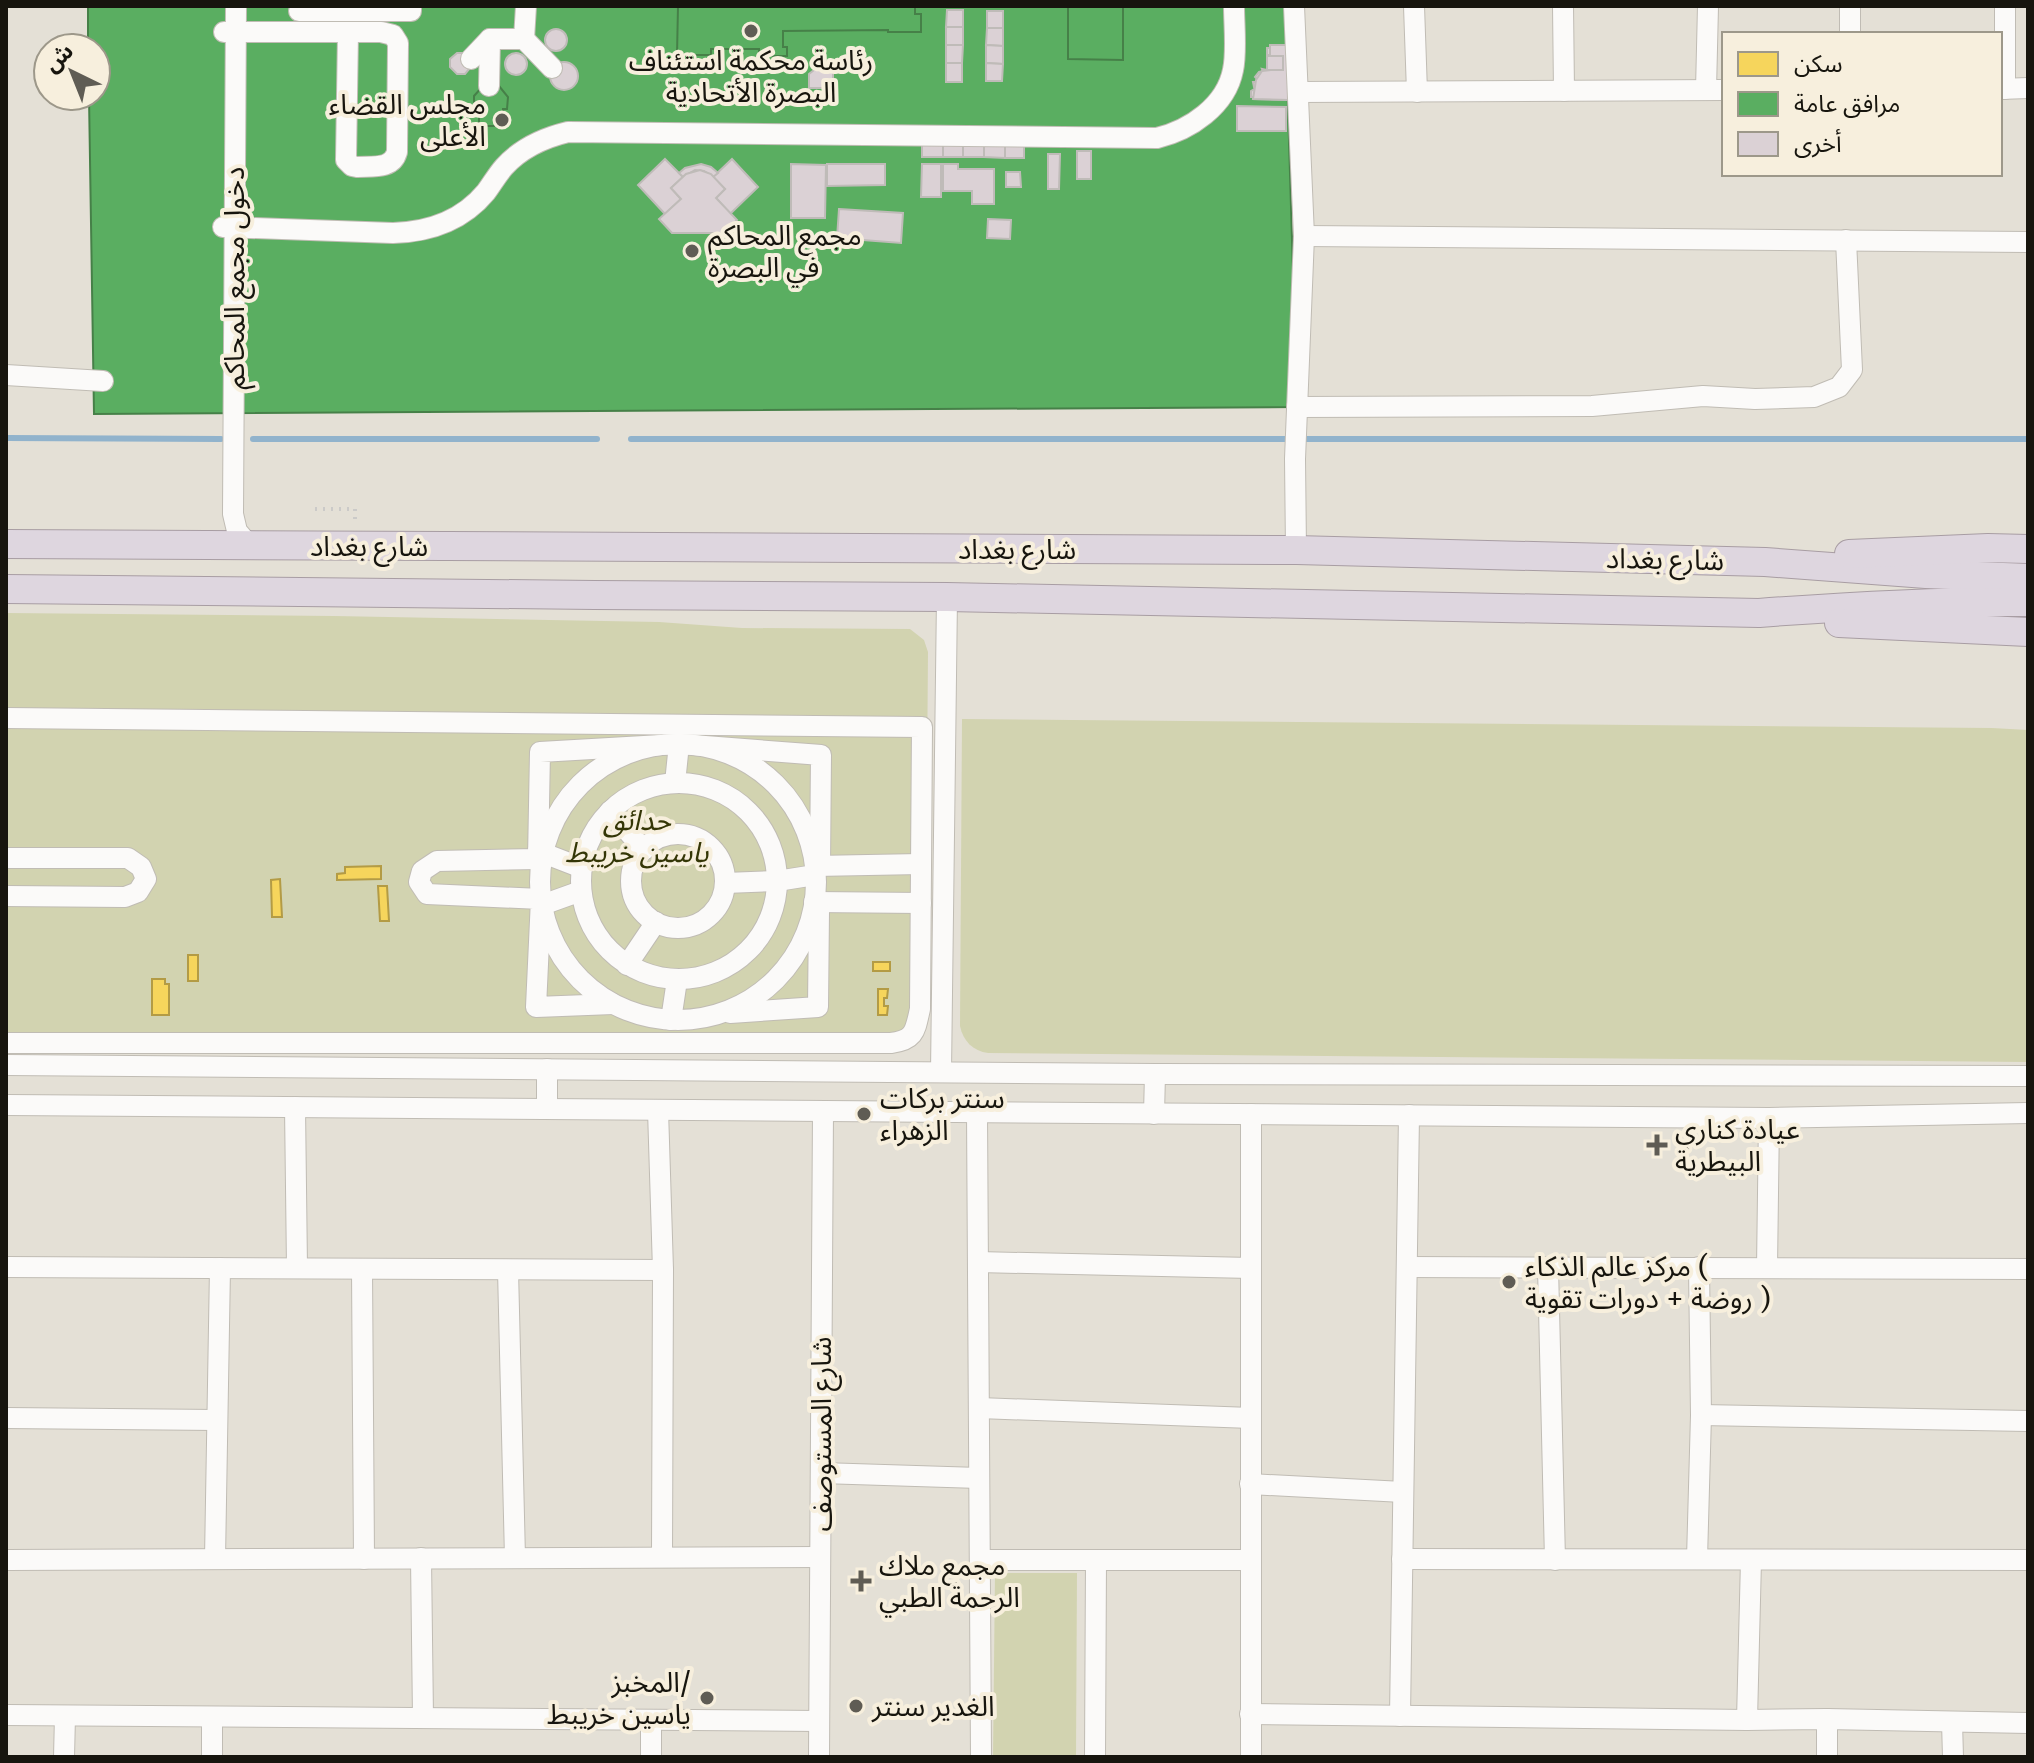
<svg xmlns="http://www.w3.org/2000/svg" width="2034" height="1763" font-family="Merriweather,'Noto Sans Arabic',serif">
<rect width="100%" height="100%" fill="#e4e0d6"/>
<g fill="#d2d3b0">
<path d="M6 613 334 616 659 622 742 628 910 629 924 640 928 652 925 1030C921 1044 911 1049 898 1052L6 1047Z"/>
<path d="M962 719 1992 728 2028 730V1062L988 1053C973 1051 963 1041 960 1026Z"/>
<path d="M995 1573H1077L1076 1757H993Z"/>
</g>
<g fill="#f6d55c" stroke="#b39b45" stroke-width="2">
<path d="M381 866V879L337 880V874L345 873V867Z"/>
<path d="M280 879 282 917H272L271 880Z"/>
<path d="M378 886H387L389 921H380Z"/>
<rect x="188" y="955" width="10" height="26"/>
<rect x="873" y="962" width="17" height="9"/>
<path d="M152 979H165V984H169V1015H152Z"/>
<path d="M878 989H888L887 998H884V1006H888L887 1015H878Z"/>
</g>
<g fill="#5aae61" stroke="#468048" stroke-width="2">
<path d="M88 6H1285L1297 407 94 414 89 96H96V48H88Z"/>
<path d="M678 6H915V14H921V32H888V30L783 31V47H787V56H759V49H711V55H677Z"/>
<path d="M1068 6H1123V60L1068 59Z"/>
<path d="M499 86 508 97 507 109H503L502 126H479V108H474V96L482 87Z"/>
</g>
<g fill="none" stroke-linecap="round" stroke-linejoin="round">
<g stroke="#91b3cc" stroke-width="6">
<path d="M6 438 221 439"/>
<path d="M253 439H597"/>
<path d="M631 439H2028"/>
</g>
</g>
<g fill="#dbd1d5" stroke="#bfbbb8" stroke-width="2">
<path d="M947 10H963V27H946Z"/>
<rect x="987" y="11" width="16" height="17"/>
<rect x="946" y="27" width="17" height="18"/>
<path d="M987 28H1003V46L986 45Z"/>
<circle cx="556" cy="40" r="11"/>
<path d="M946 45H963L962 63H946Z"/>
<path d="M986 45 1003 46V64L986 63Z"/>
<path d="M1270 45H1290L1289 100 1253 99V97H1251V91L1256 88 1254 87 1253 82H1256L1257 79 1255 77 1259 72 1263 71 1262 69 1267 70V56L1270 55H1267V48H1270Z"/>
<path d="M1270 45H1290L1289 100 1253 99 1256 80 1262 71 1270 70Z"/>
<path d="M457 53H466L470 68 465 74H457L450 67V59Z"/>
<circle cx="516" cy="64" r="11"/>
<rect x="1267" y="56" width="16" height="14"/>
<circle cx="564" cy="76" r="14"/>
<rect x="946" y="63" width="16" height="19"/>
<path d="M986 63 1003 64 1002 81H986Z"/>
<path d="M814 70H833V88H809V74Z"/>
<path d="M1237 106 1286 107V131H1237Z"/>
<rect x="922" y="141" width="21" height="16"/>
<path d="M943 141 963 142V157H943Z"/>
<rect x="963" y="142" width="21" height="15"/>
<path d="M984 142H1005V158L984 157Z"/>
<rect x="1005" y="142" width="19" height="16"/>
<rect x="1077" y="151" width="14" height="28"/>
<path d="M1048 154H1060L1059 189H1048Z"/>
<path d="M665 159 683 177 671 188 681 199 665 214 638 185Z"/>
<path d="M732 159 758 187 730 214 716 198 725 189 713 177Z"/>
<path d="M701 164 711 167 718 173 713 177 704 171 695 170 683 177 679 173 685 168Z"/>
<path d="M791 164 826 165 825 218H791Z"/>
<path d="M827 164H885V185L827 186Z"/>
<path d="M922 164H941V197H921Z"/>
<path d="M943 164H958V169H994V204H972V191H943Z"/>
<path d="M700 170 711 174 725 189 716 198 737 220 723 233H672L659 219 681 199 671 188 686 174Z"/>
<path d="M1006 172H1020L1021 187H1006Z"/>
<path d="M839 209 903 213 901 243 837 238Z"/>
<path d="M988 219 1011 220 1010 239 987 238Z"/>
</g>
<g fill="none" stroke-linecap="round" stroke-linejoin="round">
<g stroke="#c0bcb4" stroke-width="22">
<g id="minor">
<path d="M236 6 233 514 237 531 250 546"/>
<path d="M1294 6 1304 236 1295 459 1296 550"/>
<path d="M1414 6 1417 92"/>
<path d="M1563 6 1564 91"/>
<path d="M299 11H411V6"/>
<path d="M224 32H381L393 35 398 43 397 152C392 170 372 166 357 167L352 166 346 160 348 32"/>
<path d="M1850 34V6"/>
<path d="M524 39 552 68"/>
<path d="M471 59 490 39H524L526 6"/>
<path d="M489 86 490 39"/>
<path d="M2000 89 2028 88"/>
<path d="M2005 89V6"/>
<path d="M1706 90 1708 6"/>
<path d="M1298 92 1724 90"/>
<path d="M223 227 393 233C429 232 462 221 486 192 492 184 497 175 504 167 521 148 543 138 568 132L1157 138C1190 130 1226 106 1233 70 1237 52 1234 25 1234 6"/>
<path d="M1304 236 2028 242"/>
<path d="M6 375 103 381"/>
<path d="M1297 407 1592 406 1703 396 1755 399 1814 397 1839 387 1852 370 1846 240"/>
<path d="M6 718 922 727 920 1009C915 1031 915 1040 891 1043H6"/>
<circle cx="678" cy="882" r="138"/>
<circle cx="679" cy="881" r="98"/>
<path d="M675 783 679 744"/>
<path d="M610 811 644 850"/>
<circle cx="678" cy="881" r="47"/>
<path d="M538 851 582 868"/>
<path d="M6 858H128L141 867 146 879 138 892 125 897 6 896"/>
<path d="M815 866 921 864"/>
<path d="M725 883 777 881 815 875"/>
<path d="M814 902 921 903"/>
<path d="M542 905 581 891"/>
<path d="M627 965 656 922"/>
<path d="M613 1004 536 1007 541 899 427 894 419 882 422 871 437 861 538 859 540 752 679 744 821 755 820 866"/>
<path d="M730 1013 818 1007 819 911"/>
<path d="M671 1020 677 980"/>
<path d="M6 1065 1155 1074 2028 1076"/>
<path d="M941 1072 947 597"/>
<path d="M6 1105 1769 1118 2028 1113"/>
<path d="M295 1107 297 1268"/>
<path d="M547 1109V1069"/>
<path d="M658 1110 663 1270 662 1557"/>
<path d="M977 1112 981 1757"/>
<path d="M1154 1114 1155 1074"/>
<path d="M978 1262 1251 1268"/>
<path d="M6 1267 663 1270"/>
<path d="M1407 1267 2028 1269"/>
<path d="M1548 1267 1555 1560"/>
<path d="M1767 1268 1769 1118"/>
<path d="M362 1269 364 1559"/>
<path d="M508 1270 515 1558"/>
<path d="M979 1408 1251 1418"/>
<path d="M1701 1415 2028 1421"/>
<path d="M6 1418 216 1420"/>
<path d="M821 1473 979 1478"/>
<path d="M1250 1484 1403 1492"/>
<path d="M421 1558 423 1718"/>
<path d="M215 1559 220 1268"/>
<path d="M1402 1559 2028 1560"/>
<path d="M1697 1559 1701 1415 1699 1267"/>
<path d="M6 1560 820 1557"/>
<path d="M980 1560H1250"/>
<path d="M1250 1714 1747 1720 1827 1719 2028 1723"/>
<path d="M6 1715 819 1721"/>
<path d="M1400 1716 1409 1115"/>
<path d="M651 1720V1757"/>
<path d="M1747 1720 1751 1560"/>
<path d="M1952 1722 1953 1757"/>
<path d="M64 1757 65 1716"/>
<path d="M212 1757V1717"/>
<path d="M819 1757 823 1111"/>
<path d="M1095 1757 1096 1560"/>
<path d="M1251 1757V1114"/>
<path d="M1827 1757V1719"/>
</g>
</g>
<g stroke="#a89da3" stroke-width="30">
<g id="highway">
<path d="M6 544 1296 550 1765 562 1926 574 2028 578"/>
<path d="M1849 554 1988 548 2028 549"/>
<path d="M6 589 595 595 947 597 1759 613C1849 606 1938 601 2028 602"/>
<path d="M1839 623 2028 632"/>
</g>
</g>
<path stroke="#cbcac8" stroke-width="4" stroke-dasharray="2 6" stroke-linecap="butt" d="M315 509H355V523"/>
<use href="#minor" stroke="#fbfaf9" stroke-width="20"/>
<use href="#highway" stroke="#ded6df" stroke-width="28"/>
</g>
<g fill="#5f5c54" stroke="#f7efdd" stroke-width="3">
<circle cx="751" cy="31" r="8"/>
<circle cx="502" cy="120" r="8"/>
<circle cx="692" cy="251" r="8"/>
<circle cx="864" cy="1114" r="8"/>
<path d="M1653 1133h8v8h8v8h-8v8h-8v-8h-8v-8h8z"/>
<circle cx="1509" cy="1282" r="8"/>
<path d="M857 1569h8v8h8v8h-8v8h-8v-8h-8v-8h8z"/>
<circle cx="707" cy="1698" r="8"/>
<circle cx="856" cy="1706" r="8"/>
</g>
<g text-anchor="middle" stroke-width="8" stroke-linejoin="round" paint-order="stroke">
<g font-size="28" fill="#17150e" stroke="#f7efdd" text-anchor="start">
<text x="751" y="70" text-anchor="middle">رئاسة محكمة استئناف<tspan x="751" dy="32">البصرة الأتحادية</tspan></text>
<text x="486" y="114" text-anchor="end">مجلس القضاء<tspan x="486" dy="32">الأعلى</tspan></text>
<text x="708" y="245">مجمع المحاكم<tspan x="708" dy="32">في البصرة</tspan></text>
<text x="880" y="1108">سنتر بركات<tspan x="880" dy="32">الزهراء</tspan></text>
<text x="1675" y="1139">عيادة كناري<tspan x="1675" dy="32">البيطرية</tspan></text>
<text x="1525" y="1276">مركز عالم الذكاء (<tspan x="1525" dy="32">روضة + دورات تقوية )</tspan></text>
<text x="879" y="1575">مجمع ملاك<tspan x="879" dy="32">الرحمة الطبي</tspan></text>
<text x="691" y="1692" text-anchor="end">المخبز/<tspan x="691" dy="32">ياسين خريبط</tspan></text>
<text x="872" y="1716">الغدير سنتر</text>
</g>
<g font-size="28" fill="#17150e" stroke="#f7efdd">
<text transform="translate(234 278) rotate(-90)" y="10">دخول مجمع المحاكم</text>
<text x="369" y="556">شارع بغداد</text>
<text x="1017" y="559">شارع بغداد</text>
<text transform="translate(1665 559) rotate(1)" y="10">شارع بغداد</text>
<text transform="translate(821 1434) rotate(-90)" y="10">شارع المستوصف</text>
</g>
<g font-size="28" font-style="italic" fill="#343606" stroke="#f7efdd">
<text x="637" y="830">حدائق<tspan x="637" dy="32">ياسين خريبط</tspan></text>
</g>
</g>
<rect width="2034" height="1763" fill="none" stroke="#17150e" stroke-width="16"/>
<rect x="1722" y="32" width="280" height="144" fill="#f7efdd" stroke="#9d988a" stroke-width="2"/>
<rect x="1738" y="52" width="40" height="24" fill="#f6d55c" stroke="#9d988a" stroke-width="2"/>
<text x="1794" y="72" font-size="24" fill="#17150e">سكن</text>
<rect x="1738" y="92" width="40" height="24" fill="#5aae61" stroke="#9d988a" stroke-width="2"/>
<text x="1794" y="112" font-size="24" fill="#17150e">مرافق عامة</text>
<rect x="1738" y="132" width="40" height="24" fill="#dbd1d5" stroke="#9d988a" stroke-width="2"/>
<text x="1794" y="152" font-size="24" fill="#17150e">أخرى</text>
<g transform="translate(72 72) rotate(317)"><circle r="38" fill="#f7efdd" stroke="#9d988a" stroke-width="2"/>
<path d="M0-6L14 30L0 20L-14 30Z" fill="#5f5c54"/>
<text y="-12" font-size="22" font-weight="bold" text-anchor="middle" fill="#17150e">ش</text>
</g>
</svg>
